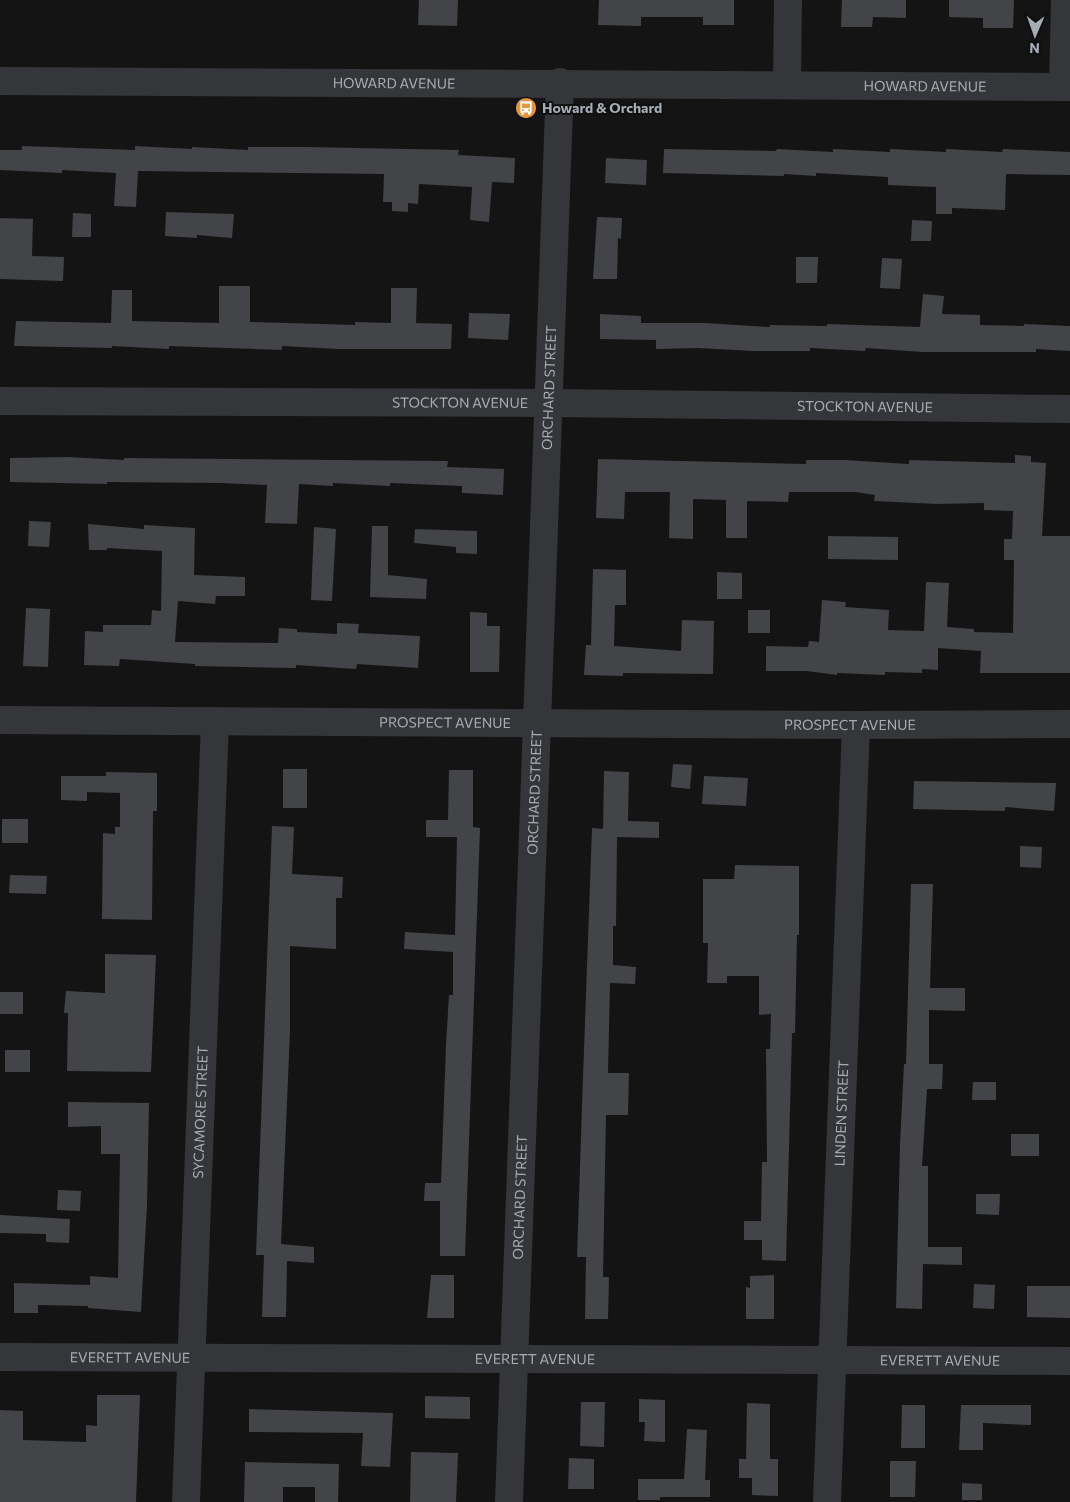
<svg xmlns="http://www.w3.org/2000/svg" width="1070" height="1502" font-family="Commissioner,sans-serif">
<rect width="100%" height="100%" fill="#141415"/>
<g fill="#434448">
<path d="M419 0H458L457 26 418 25Z"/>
<path d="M599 0H734V25H703V17H641V26L598 25Z"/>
<path d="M842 0H906V18L873 17 872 27H841Z"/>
<path d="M949 0H1014L1013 28H983V18L949 17Z"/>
<path d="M22 146 135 150V146L192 149V147L248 150V147H305L459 150 458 155 515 158 514 183 492 182 489 222 470 220 472 187 419 184 418 204 408 203V212L392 211V202H383L384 174 138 171 136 207 114 206 116 173 62 170V173L0 170V150H22Z"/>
<path d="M664 149 776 151 777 149 833 152V149L890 152V149L946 152V149L1002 152 1003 149 1070 152V175L1006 174 1005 210 952 208V214H936V187L888 185V177L816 173V176L784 174V176L663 173Z"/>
<path d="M606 158 647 160 646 185 605 183Z"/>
<path d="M166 212 234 214 232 238 197 235V238L165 236Z"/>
<path d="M73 213 91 214V237H72Z"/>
<path d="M597 217 622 218 621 239 618 238 617 279H593Z"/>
<path d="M0 218 33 219 32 256 64 257 63 281 0 279Z"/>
<path d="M912 220 932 221 931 241H911Z"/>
<path d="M796 257H818L817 283H796Z"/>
<path d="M882 258 902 259 900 289 880 288Z"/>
<path d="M219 286H250V322L355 325V322L391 323V288H417L416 323 452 324 451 349H338L282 346V350L169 346V349L112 346V348L14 346 16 321 111 323 112 290H132V321L219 323Z"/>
<path d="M923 294 944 296 942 314 980 315V325L1024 326V324L1070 326V351L1036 349V352H923L866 348 865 351 810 348V351H753L698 348 656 349V340L600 339V314L641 316V323H705L770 327V325L827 326V324L920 327Z"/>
<path d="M469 313 510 314 508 340 468 338Z"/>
<path d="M1015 455 1031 456V462L1046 463 1042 536H1070V673H980L981 651 938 648V670L922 669V673L885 672V675L837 673V675L807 671H766V646L808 647 809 641 819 642 822 600 846 602 845 607 889 610 888 630 924 631 926 582 949 583 947 627 974 629V632L1013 633 1014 560H1004V539H1012L1013 511 984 510V503L937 504 874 501 875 495 856 492H789L788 502 747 501V538H726V500L693 499V539L669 538 670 492H625L624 519 596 518 598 459 806 464V460H845L909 464V460L1015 463Z"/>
<path d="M67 457 124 460V458L448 461 447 467 504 469 503 495 462 493V486L390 483V486L333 483V486L299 484 297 524 265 523 267 485 220 483 107 482V484L10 482V458Z"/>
<path d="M29 521 51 522 49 547 28 546Z"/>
<path d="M88 524 144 529V525L195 528 194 575 245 577V596H216L215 604 178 601 175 642 278 643 279 628 297 629V632L337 634V623L359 624 358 633 420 636 418 668 357 664 356 669 296 665V668L195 666V664L120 659 119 666 84 665 85 631 103 632V625H151L152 610 161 611 162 551 107 548V550H89Z"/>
<path d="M372 526H388V575L427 579 426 599 370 597Z"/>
<path d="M314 527 336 529 332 601 311 600Z"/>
<path d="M415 529 477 531V554L456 553V547L414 543Z"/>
<path d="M828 536 898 537V560L828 559Z"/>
<path d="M593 569 626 570V605H615L614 646 681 651 682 620 714 621 713 674 623 673V676L584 675 586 645H591Z"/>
<path d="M717 572 742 573V599H717Z"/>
<path d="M26 608 50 609 48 667 23 666Z"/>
<rect x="748" y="610" width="22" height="23"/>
<path d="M470 612 487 613V626H500L499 672H470Z"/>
<path d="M673 764 692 765 690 789 671 787Z"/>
<rect x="283" y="769" width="24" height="39"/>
<path d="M449 770H473V827L480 828 465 1256H440V1201H424L425 1183H441L446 1045 449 995H453V952L404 949 405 932 455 935 457 837H426V820H448Z"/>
<path d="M604 771 629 772 628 821 659 822V838L617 837 616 926H613V965L636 967 635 984 610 983 608 1073H629L628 1115H606L603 1277H609L608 1319H585L586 1257H577L582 1106 592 828 603 829Z"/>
<path d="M106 772 157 773V811H153L152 920 102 919 103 833 115 834V827H120V793L87 792V801L61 800V776H106Z"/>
<path d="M704 776 748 778 746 806 702 804Z"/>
<path d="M914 781 1056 783 1054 811 1005 807V811L913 809Z"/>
<rect x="2" y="819" width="26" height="24"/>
<path d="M272 826 294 827 292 874 343 877 342 898H336V949L290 946V1031L281 1244 314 1247V1263L287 1261 286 1317H262L264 1255H256Z"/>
<path d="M1020 846 1042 847 1041 868 1020 867Z"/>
<path d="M735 865 799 866V935H797L795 1033H792L786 1261 762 1260V1240H744V1221H761L762 1162H767L766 1049H770L771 1014 759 1015V976H727V983H707L708 943H703V879H734Z"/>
<path d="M10 875 47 876 46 894 9 893Z"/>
<path d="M911 884H933L930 988H965V1011L929 1010V1064H943L942 1089H927L922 1166H928V1247H962V1265L923 1264 922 1309 896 1308 900 1144 904 1064H906Z"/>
<path d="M105 954 156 955 151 1072 67 1071 68 1013H64L66 991 105 993Z"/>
<rect x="0" y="992" width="23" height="22"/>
<rect x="5" y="1050" width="25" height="22"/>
<path d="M973 1082H996V1100H972Z"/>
<path d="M68 1102 149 1103 147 1205 141 1312 88 1308V1306L38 1305V1313H14V1283L90 1285V1276L118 1278 120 1154H101V1126L68 1127Z"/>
<rect x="1011" y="1134" width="28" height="22"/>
<path d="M58 1190 81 1191 80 1211 57 1210Z"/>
<path d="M976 1194H1000L999 1215 976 1214Z"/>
<path d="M0 1215 70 1219 69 1243 46 1242V1234L0 1233Z"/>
<path d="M431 1275H454V1318H427Z"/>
<path d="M774 1275V1319H746V1287L750 1288V1276Z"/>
<path d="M974 1284 995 1285 994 1309 973 1308Z"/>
<path d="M1027 1286H1070V1318L1027 1317Z"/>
<path d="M97 1395H140L136 1502H0V1410L23 1411V1440L86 1442V1425L97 1426Z"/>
<path d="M425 1396 470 1397V1419L425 1418Z"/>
<path d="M639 1399 665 1400V1442L644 1441 645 1422H639Z"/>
<path d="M581 1402H605L604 1447 580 1446Z"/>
<path d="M747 1403 770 1404V1459H778V1496L752 1495V1478H739V1459H746Z"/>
<path d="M902 1405H925V1448H901Z"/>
<path d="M961 1405H1031V1425L983 1423V1450H959Z"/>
<path d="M249 1409 393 1413 390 1467 361 1466 363 1433 249 1432Z"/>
<path d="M687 1429 707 1430 705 1480H710V1497H660V1500H638V1479H684Z"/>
<path d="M411 1452 458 1453 456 1502H410Z"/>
<path d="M569 1458 594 1459V1489H568Z"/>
<path d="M890 1461H916L915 1497H890Z"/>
<path d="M245 1462 339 1464 338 1502H315V1487H283V1502H244Z"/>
<path d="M962 1483 982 1484V1500H962Z"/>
</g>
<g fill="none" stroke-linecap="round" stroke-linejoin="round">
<g stroke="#35363a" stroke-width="28">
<path id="s1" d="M0 81 1070 87"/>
<path d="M787 84 788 0"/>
<path d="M1063 87 1065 0"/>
<path id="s2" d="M0 401 548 403 1070 409"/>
<path id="s3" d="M0 720 856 725 1070 724"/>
<path id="s4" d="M0 1357 1070 1361"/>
<path id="s5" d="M186 1502 215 721"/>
<path id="s6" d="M509 1502 560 82"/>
<path id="s7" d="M827 1502 856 725"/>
</g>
</g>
<defs>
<g id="bus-disc" transform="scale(1.125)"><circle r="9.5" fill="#e5953c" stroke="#0f0f10"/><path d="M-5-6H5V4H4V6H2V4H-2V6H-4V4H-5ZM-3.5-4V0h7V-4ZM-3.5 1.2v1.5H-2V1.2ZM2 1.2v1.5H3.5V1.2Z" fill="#fff"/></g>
</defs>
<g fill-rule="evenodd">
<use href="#bus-disc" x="526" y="108"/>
</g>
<g text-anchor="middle" stroke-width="4" stroke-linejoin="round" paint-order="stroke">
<g font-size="14" fill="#a6adb5" stroke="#0f0f10">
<text dy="5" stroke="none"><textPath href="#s1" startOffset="394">HOWARD AVENUE</textPath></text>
<text dy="5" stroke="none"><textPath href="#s1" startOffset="925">HOWARD AVENUE</textPath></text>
<text dy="5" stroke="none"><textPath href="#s6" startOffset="1115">ORCHARD STREET</textPath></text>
<text dy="5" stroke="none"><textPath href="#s2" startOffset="460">STOCKTON AVENUE</textPath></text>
<text dy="5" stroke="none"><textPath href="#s2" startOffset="865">STOCKTON AVENUE</textPath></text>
<text dy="5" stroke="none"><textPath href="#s3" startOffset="445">PROSPECT AVENUE</textPath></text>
<text dy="5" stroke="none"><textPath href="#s3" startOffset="850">PROSPECT AVENUE</textPath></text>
<text dy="5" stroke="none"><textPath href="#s6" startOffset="710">ORCHARD STREET</textPath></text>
<text dy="5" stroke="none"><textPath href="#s5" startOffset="390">SYCAMORE STREET</textPath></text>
<text dy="5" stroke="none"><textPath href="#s7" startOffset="389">LINDEN STREET</textPath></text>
<text dy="5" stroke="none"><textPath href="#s6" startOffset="305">ORCHARD STREET</textPath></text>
<text dy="5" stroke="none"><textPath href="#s4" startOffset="130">EVERETT AVENUE</textPath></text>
<text dy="5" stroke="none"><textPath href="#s4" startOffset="535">EVERETT AVENUE</textPath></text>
<text dy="5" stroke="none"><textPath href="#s4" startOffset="940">EVERETT AVENUE</textPath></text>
</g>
<g font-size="14" font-weight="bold" fill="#a6adb5" stroke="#0f0f10" text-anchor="start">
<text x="542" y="113">Howard &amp; Orchard</text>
</g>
</g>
<g transform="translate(1035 35) rotate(182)" stroke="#0f0f10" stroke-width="4" paint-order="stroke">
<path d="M0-4L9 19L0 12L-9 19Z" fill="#a6adb5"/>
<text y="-8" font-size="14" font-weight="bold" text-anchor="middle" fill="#a6adb5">N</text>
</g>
</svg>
